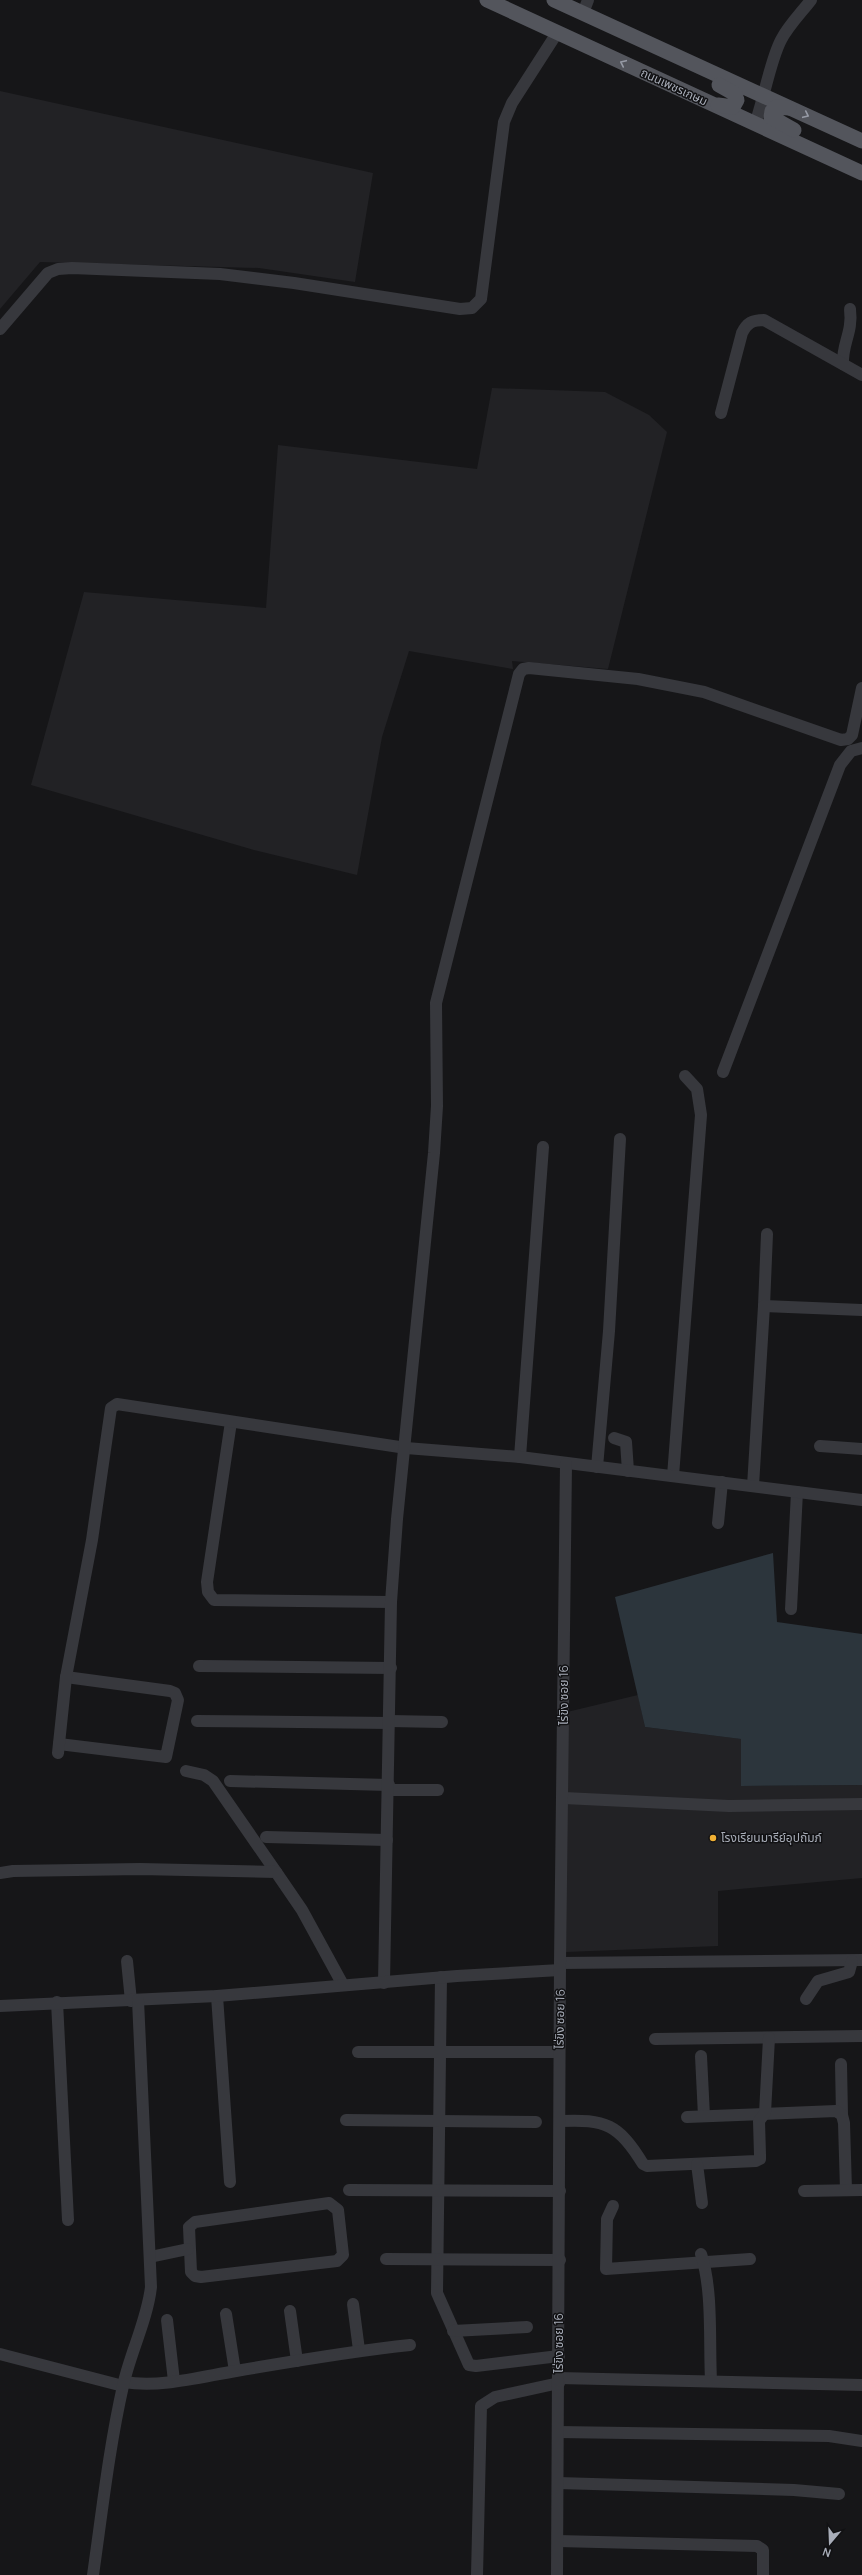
<svg xmlns="http://www.w3.org/2000/svg" width="862" height="2575" font-family="Manrope,'Noto Sans Thai',sans-serif">
<rect width="100%" height="100%" fill="#161618"/>
<g fill="#222225">
<path d="M0 91 373 173 355 282 259 268 40 262 0 309Z"/>
<path d="M492 388 605 392 649 415 667 432 608 669 512 661 513 669 409 651 382 737 357 875 254 850 31 785 84 592 266 608 278 445 477 469Z"/>
<path d="M638 1695 645 1727 742 1739 741 1786 862 1785V1878L718 1891V1946L566 1952 564 1798 567 1712Z"/>
</g>
<path fill="#2c353c" d="M773 1553 777 1622 862 1634V1785L741 1786V1739L645 1727 615 1597Z"/>
<g fill="none" stroke-linecap="round" stroke-linejoin="round">
<g stroke="#37383d" stroke-width="12">
<path d="M583 13 588 0"/>
<path d="M755 124C764 99 770 61 781 40 788 26 801 13 811 0"/>
<path d="M0 329 48 273 58 269 72 268 220 274 294 283 460 309 472 308 481 299 504 122 512 103 557 33"/>
<path d="M843 364C842 343 853 333 850 309"/>
<path d="M721 413 742 333C747 323 752 320 764 320L862 375"/>
<path d="M723 1072 840 765 851 751 862 748"/>
<path d="M764 1306 767 1234"/>
<path d="M231 1422 207 1582 208 1592 214 1600 391 1602"/>
<path d="M614 1438 626 1442 628 1471"/>
<path d="M820 1446 862 1449"/>
<path d="M520 1457 543 1147"/>
<path d="M597 1467 609 1331 620 1139"/>
<path d="M673 1476 701 1115 697 1089 685 1076"/>
<path d="M753 1486 764 1306 862 1310"/>
<path d="M718 1523 722 1482"/>
<path d="M791 1609 797 1492"/>
<path d="M199 1666 391 1668"/>
<path d="M197 1721 390 1723"/>
<path d="M390 1721 442 1722"/>
<path d="M59 1744 166 1757 178 1700 175 1693 170 1691 66 1677"/>
<path d="M58 1753 66 1677 92 1540 111 1408 117 1404 406 1448 520 1457 862 1500"/>
<path d="M186 1771 204 1775 213 1781 276 1872"/>
<path d="M230 1781 389 1785"/>
<path d="M388 1790H438"/>
<path d="M564 1798 729 1806 862 1804"/>
<path d="M266 1837 387 1840"/>
<path d="M0 1873 13 1871 140 1869 276 1872 302 1910 343 1985"/>
<path d="M127 1961 131 2001"/>
<path d="M560 1963 862 1960"/>
<path d="M441 1977 437 2293 469 2365 476 2366 559 2356"/>
<path d="M384 1983 391 1602 397 1519 434 1153 437 1106 436 1003 519 674 523 669 529 668 638 679 704 692 841 740 848 739 852 735 862 688"/>
<path d="M217 1996 230 2182"/>
<path d="M806 1999 818 1981 849 1972 852 1961"/>
<path d="M57 2002 68 2220"/>
<path d="M0 2006 217 1996 457 1976 560 1970"/>
<path d="M655 2039 862 2036"/>
<path d="M358 2052H559"/>
<path d="M701 2056 704 2116"/>
<path d="M841 2064 842 2115"/>
<path d="M687 2117 836 2111 842 2115 844 2123 846 2190"/>
<path d="M346 2120 536 2122"/>
<path d="M560 2121C605 2119 619 2124 643 2164L647 2166 756 2161 760 2159V2155L759 2121 765 2113 769 2038"/>
<path d="M697 2164 702 2203"/>
<path d="M349 2190 560 2191"/>
<path d="M804 2191 862 2190"/>
<path d="M329 2203 338 2210 343 2255 337 2261 201 2277 195 2276 191 2272 189 2227 195 2222Z"/>
<path d="M613 2206 607 2219 606 2269 750 2259"/>
<path d="M701 2254C713 2290 709 2342 711 2380"/>
<path d="M150 2257 188 2249"/>
<path d="M386 2259 560 2260"/>
<path d="M353 2304 359 2350"/>
<path d="M290 2311 297 2361"/>
<path d="M226 2314 235 2371"/>
<path d="M167 2320 174 2381"/>
<path d="M453 2331 527 2327"/>
<path d="M0 2354 123 2386"/>
<path d="M559 2378 862 2385"/>
<path d="M124 2382C160 2388 200 2377 236 2371 294 2361 352 2351 410 2345"/>
<path d="M558 2432 829 2436 862 2441"/>
<path d="M558 2483 794 2490 839 2494"/>
<path d="M558 2541 757 2546 763 2550V2575"/>
<path d="M93 2575C102 2512 109 2448 123 2386 130 2353 147 2321 151 2287L138 2000"/>
<path d="M477 2575 481 2406 495 2397 559 2383"/>
<path d="M557 2575 560 1963 566 1464"/>
</g>
<g stroke="#53555c" stroke-width="15">
<path d="M487 0 862 173"/>
<path d="M554 0 862 141"/>
<path d="M718 105 733 107 737 100 735 94 719 85"/>
<path d="M789 108 776 107 772 111 771 117 794 130"/>
</g>
</g>
<defs><path id="oneway-chevron" d="M-2-3.5L2.5 0L-2 3.5" fill="none" stroke-width="1.6" stroke-linecap="round" stroke-linejoin="round"/></defs>
<g stroke="#979ba6">
<use href="#oneway-chevron" transform="translate(623 63) rotate(-155)"/>
<use href="#oneway-chevron" transform="translate(806 115) rotate(25)"/>
</g>
<circle fill="#f2b134" stroke="#111113" stroke-width="1.5" cx="713" cy="1838" r="4"/>
<g text-anchor="middle" stroke-width="3" stroke-linejoin="round" paint-order="stroke">
<g font-size="12" fill="#a8adb8" stroke="#111113">
<text transform="translate(674 87) rotate(25)" y="4">ถนนเพชรเกษม</text>
<text transform="translate(564 1695) rotate(-90)" y="4">ไร่ขิง ซอย 16</text>
<text transform="translate(560 2019) rotate(-89)" y="4">ไร่ขิง ซอย 16</text>
<text transform="translate(559 2343) rotate(-90)" y="4">ไร่ขิง ซอย 16</text>
</g>
<g font-size="12" fill="#a8adb8" stroke="#111113" text-anchor="start">
<text x="721" y="1842">โรงเรียนมารีย์อุปถัมภ์</text>
</g>
</g>
<g transform="translate(830 2543) rotate(199)" stroke="#111113" stroke-width="3" paint-order="stroke">
<path d="M0-3L7 15L0 10L-7 15Z" fill="#a8adb8"/>
<text y="-6" font-size="11" font-weight="bold" text-anchor="middle" fill="#a8adb8">N</text>
</g>
</svg>
